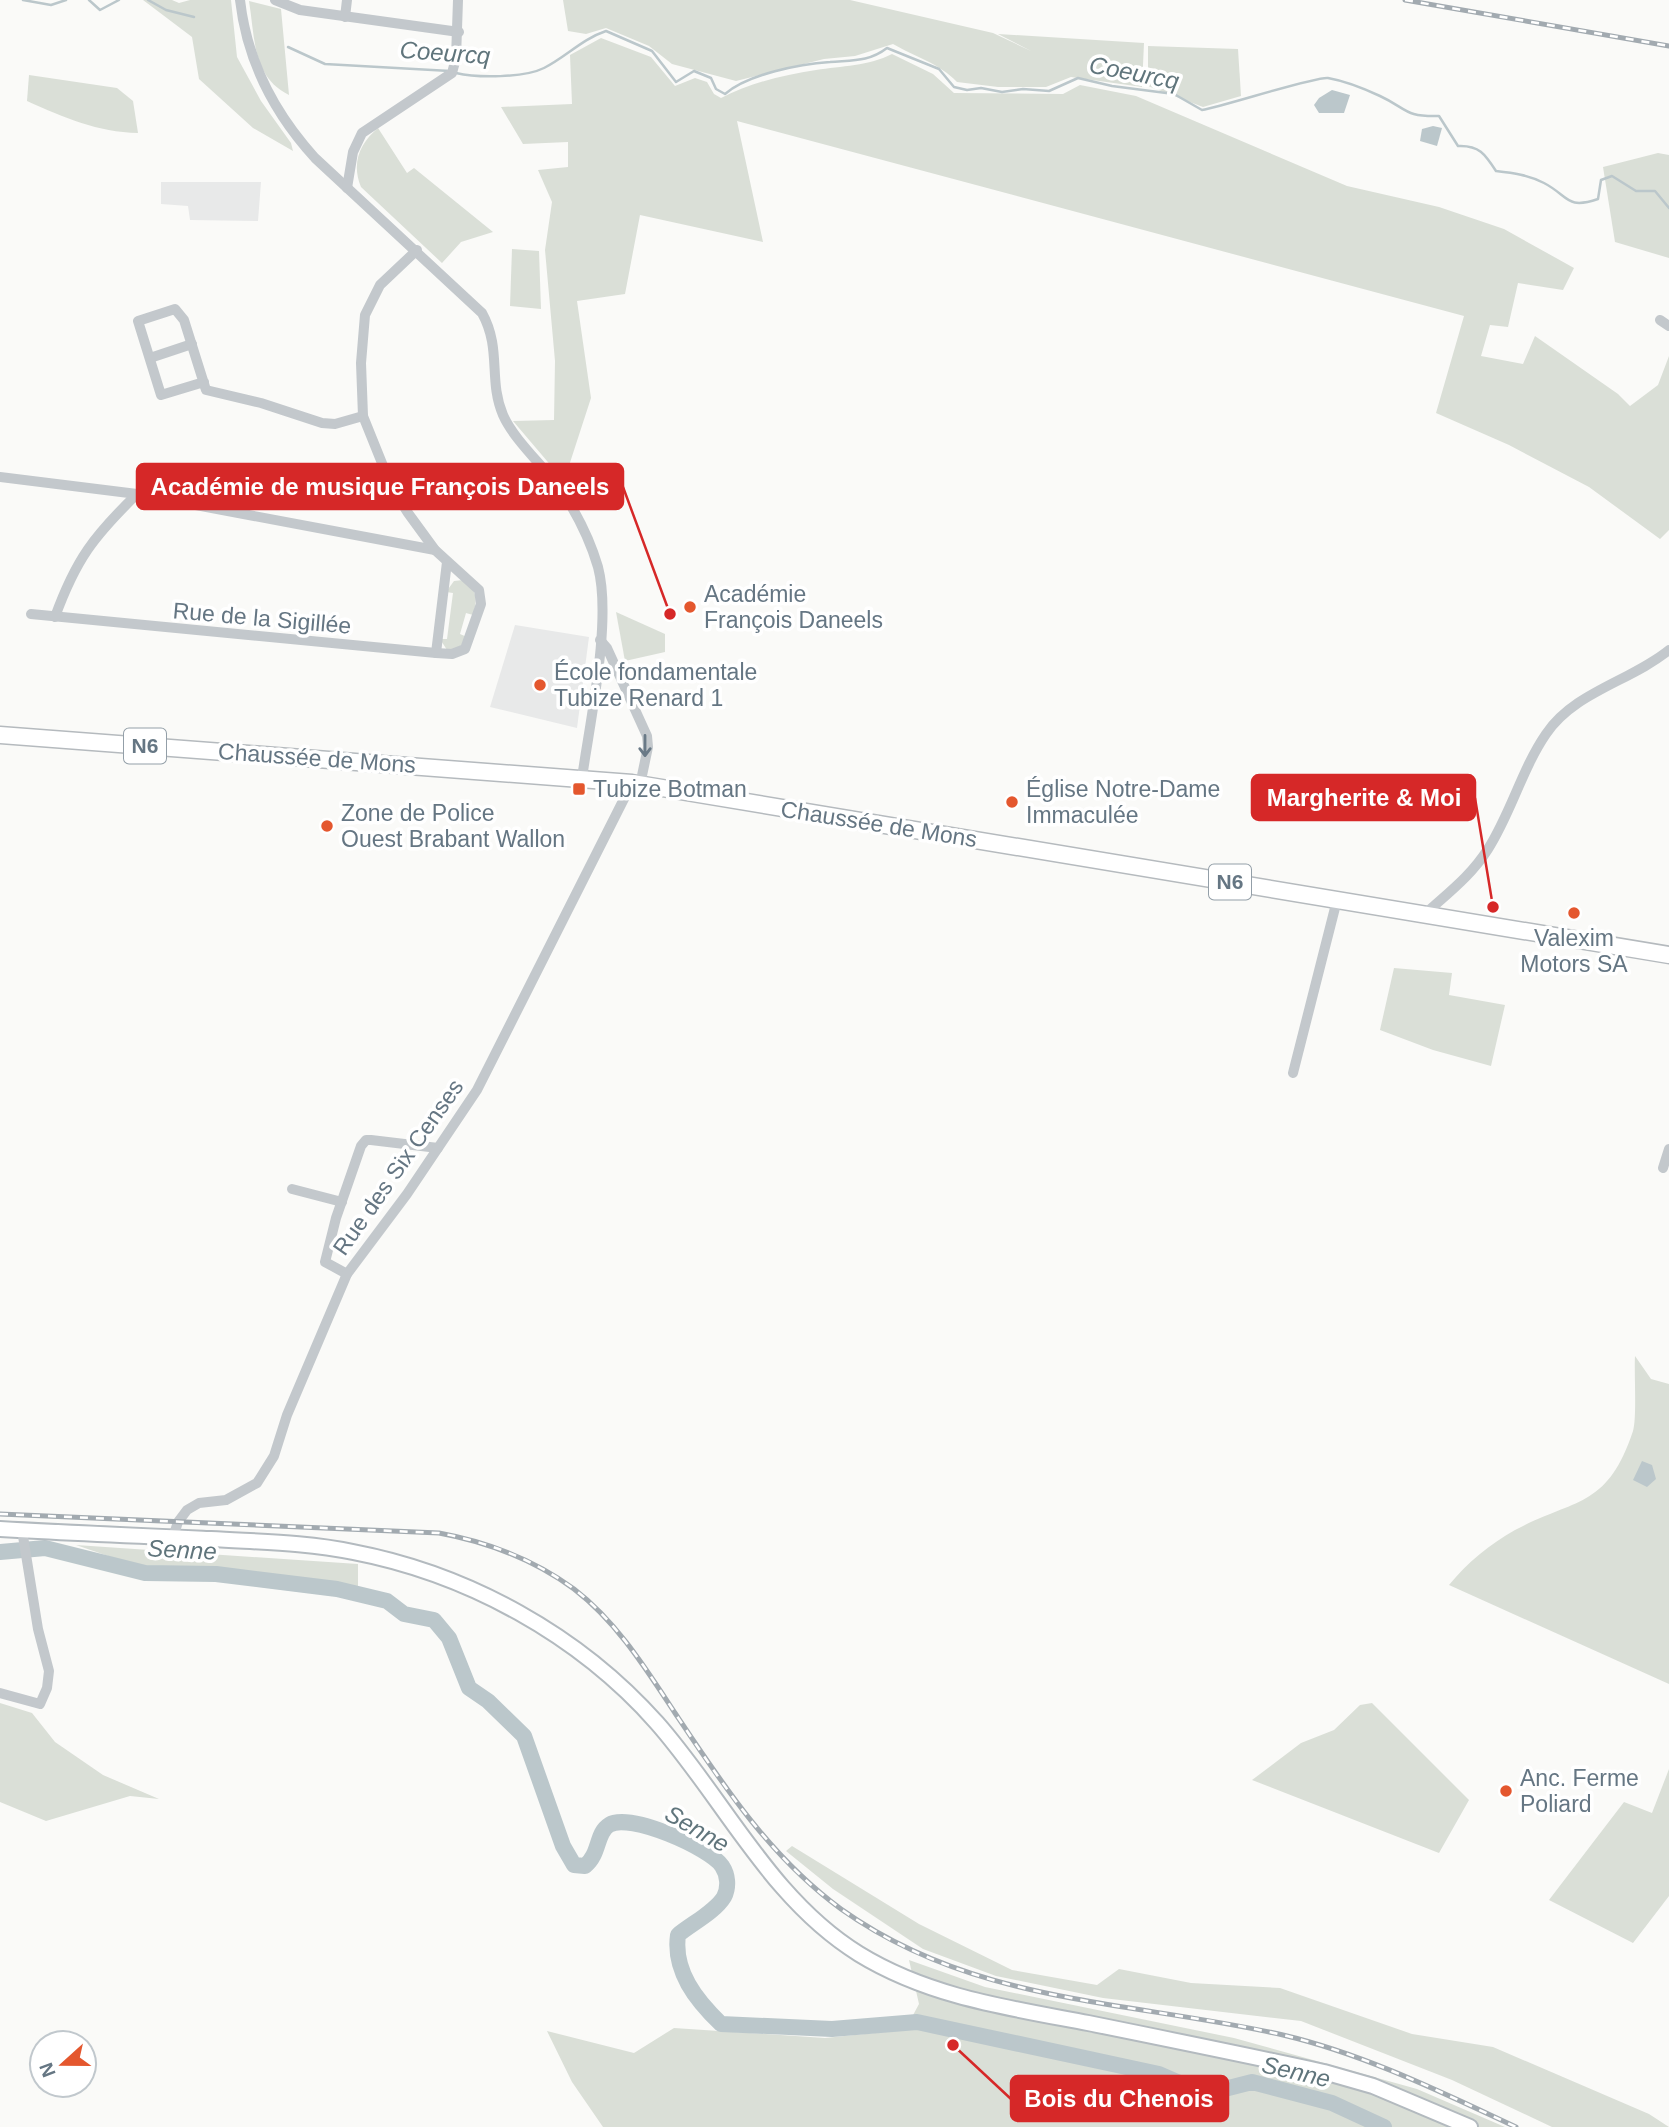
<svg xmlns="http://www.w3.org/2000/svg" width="1669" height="2127" font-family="Helvetica,sans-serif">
<rect width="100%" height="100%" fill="#fafaf8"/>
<g fill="#e8e9e9">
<path d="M161 182H261L258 221 190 220 188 206 161 204Z"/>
<path d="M515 625 589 637 577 728 490 707Z"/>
</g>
<g fill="#dadfd7">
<path d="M143 0H172L179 3 190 0H231L237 57 261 101 291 143 293 151 253 128 199 79 192 37Z"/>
<path d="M563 0H850L993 33 1031 51 998 34 1144 43 1142 87 1071 77 1046 87H998L957 82C939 63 915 57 893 44L855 56 824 59 736 81 672 64 649 46 606 28 586 34 568 31Z"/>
<path d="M249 1 281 9 289 95C252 77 255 37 249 1Z"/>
<path d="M601 38 651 57 675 86 695 78 707 82 714 94 721 98C750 83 783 75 816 70 841 66 869 66 892 54L933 74 954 93 1063 94 1080 85 1136 96 1347 186 1439 207 1504 229 1574 268 1563 290 1518 283 1508 327 1490 325 1481 356 1523 364 1535 336 1618 394 1630 406 1658 385 1669 356V530L1660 539 1589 487 1509 445 1436 413 1464 316 737 121 763 242 640 215 625 294 577 301 591 398 564 481 513 421 554 420 555 361 545 250 552 202 538 170 568 167V142L523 144 501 107 572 104 570 55Z"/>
<path d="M1148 46 1238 49 1241 96 1203 107 1148 86Z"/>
<path d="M29 75 117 88 133 101 138 133C97 132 65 118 27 101Z"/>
<path d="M378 128 407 173 414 168 493 232 461 242 442 263 361 187C351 163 360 143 378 128Z"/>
<path d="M1658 153 1669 155V258L1615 242 1603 167Z"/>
<path d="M512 249 539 251 541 309 510 306Z"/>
<path d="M463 580C477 591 478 598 473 615L466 613 460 634 467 637C462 647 458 649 447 650L440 639H447L453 593 446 592 454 581Z"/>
<path d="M616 612 665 634V652L625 661Z"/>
<path d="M1394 968 1452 973 1449 995 1505 1005 1491 1066 1433 1050 1380 1030Z"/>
<path d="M1635 1356 1651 1379 1669 1384V1684L1449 1585C1467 1563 1490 1544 1515 1530 1575 1498 1607 1509 1633 1431 1637 1417 1634 1374 1635 1356Z"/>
<path d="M76 1545 358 1564V1594L146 1569Z"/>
<path d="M0 1703 32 1713 55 1742 103 1775 159 1799 130 1796 46 1821 0 1802Z"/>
<path d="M1372 1703 1469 1800 1439 1853 1252 1780 1301 1743 1334 1730 1360 1705Z"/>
<path d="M1669 1769V1896L1633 1943 1549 1900 1624 1802 1652 1813Z"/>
<path d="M792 1846 919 1924 1012 1970 1097 1985 1119 1969 1191 1983 1280 1988 1412 2034 1493 2047 1649 2114 1669 2127H1552L1452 2080 1301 2021 1103 1998 996 1976 923 1949 833 1889 786 1851Z"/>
<path d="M909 1960 985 1987 1234 2038 1417 2089 1505 2127H603L572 2082 547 2031 634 2053 674 2028 825 2038 905 2030 919 2004Z"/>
</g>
<g fill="#bbc7cb">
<path d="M1332 90 1350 95 1344 113H1319L1314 105 1319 98Z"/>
<path d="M1433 126 1442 128 1437 146 1420 141 1422 129Z"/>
<path d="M1642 1461 1652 1465 1656 1479 1647 1487 1633 1480Z"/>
</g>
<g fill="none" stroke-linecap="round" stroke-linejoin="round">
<g stroke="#bbc7cb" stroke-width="2.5">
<path d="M23 0 51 5 66 0"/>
<path d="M89 0 100 10 119 0"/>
<path d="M148 0 166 10 194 17"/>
<path d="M288 47 325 64 450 71"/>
<path d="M456 73C477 78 524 78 544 68 566 57 582 39 606 31L652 51 676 82 694 71 711 78 716 89 725 94C748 74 800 64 830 62 852 60 869 62 887 48L939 69 954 87 967 90 981 88 1002 92 1023 89 1049 91 1078 78 1112 86 1174 94 1202 110C1225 106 1316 76 1328 78 1345 81 1365 89 1380 96 1408 109 1404 117 1439 116L1458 146C1479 145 1485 154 1496 171 1514 173 1528 175 1544 183 1569 196 1566 210 1598 199L1601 180 1612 176 1636 191H1655L1669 208"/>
</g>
<path stroke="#bbc7cb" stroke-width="16" d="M0 1552 45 1548 145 1573 216 1574 337 1589 387 1601 404 1614 434 1620 449 1638 469 1688 488 1701 524 1736 563 1846 574 1865 585 1866C600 1854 596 1833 609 1825 629 1812 710 1848 722 1866 728 1875 729 1887 724 1897 715 1912 691 1924 678 1935 673 1971 696 2000 721 2024L832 2029 917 2022 1159 2074 1205 2094 1252 2082 1332 2103 1384 2127"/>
<g stroke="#b3babf" stroke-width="18">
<path id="secondary" d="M0 1529C70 1533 141 1536 211 1539 258 1542 306 1542 353 1552 468 1574 579 1635 657 1723 724 1799 770 1899 859 1954 929 1997 1009 2008 1088 2023 1167 2039 1246 2055 1324 2072L1373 2086 1470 2127"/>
</g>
<g stroke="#b5babe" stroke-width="19">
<path id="primary" d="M0 735 632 783 1669 955"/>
</g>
<g stroke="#c3c8cc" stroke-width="10">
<path d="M240 0C247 61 274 113 315 158L482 313C502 349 488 380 503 415 516 444 550 471 567 499 580 520 591 543 598 567 612 620 590 721 582 778"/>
<path d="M275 0 300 10 459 32"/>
<path d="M345 17 347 0"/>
<path d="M347 188 353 152 362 133 452 73 456 58 458 0"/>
<path d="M1660 320 1669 326"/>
<path d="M150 358 192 344"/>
<path d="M204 382 161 395 138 321 175 309 184 320 206 390 261 403 322 423 335 424 363 416"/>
<path d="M0 477 137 494 435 550"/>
<path d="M31 614 436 653 452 654 465 649 481 604 479 590 435 550 408 513 392 488 363 416 361 363 365 315 380 285 417 250"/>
<path d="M55 617C76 559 94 536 137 494"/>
<path d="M600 640 607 648 647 736 648 747 640 785"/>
<path d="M436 653 447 562"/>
<path d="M1425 914C1448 893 1471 876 1488 849 1511 813 1522 769 1546 734 1574 692 1631 681 1669 650"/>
<path d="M1293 1073 1337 900"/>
<path d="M1663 1168 1669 1149"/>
<path d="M292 1189 342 1202"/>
<path d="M347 1274 325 1262 336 1218 361 1146 366 1140H371L438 1148"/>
<path d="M173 1537 178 1522 187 1510 199 1503 226 1500 257 1483 274 1456 287 1415 347 1274 407 1194 477 1090 632 783"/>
<path d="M0 1693 40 1704 47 1688 49 1671 38 1629 22 1530"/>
</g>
<use href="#secondary" stroke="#fff" stroke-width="14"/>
<use href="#primary" stroke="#fff" stroke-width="16"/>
<g stroke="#a2aab0" stroke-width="5">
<g id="rail">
<path d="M1405 0 1669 46"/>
<path d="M0 1514 439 1533C488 1542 533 1559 574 1589 617 1622 646 1669 675 1713 723 1785 770 1857 841 1909 976 2005 1129 2000 1283 2035 1364 2054 1441 2092 1516 2127"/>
</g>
</g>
<use href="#rail" stroke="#fff" stroke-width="2.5" stroke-dasharray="8" stroke-linecap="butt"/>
</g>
<defs><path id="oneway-shaft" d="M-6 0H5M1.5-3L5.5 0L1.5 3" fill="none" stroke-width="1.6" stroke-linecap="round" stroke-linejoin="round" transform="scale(1.75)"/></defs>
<use stroke="#6a7a87" href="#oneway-shaft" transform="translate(645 746) rotate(90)"/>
<g fill="#e4572e" stroke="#fff" stroke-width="2.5">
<circle cx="690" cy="607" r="7"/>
<circle cx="540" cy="685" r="7"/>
<rect x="572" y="782" width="14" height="14" rx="3.5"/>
<circle cx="1012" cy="802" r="7"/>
<circle cx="327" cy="826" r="7"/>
<circle cx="1574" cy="913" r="7"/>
<circle cx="1506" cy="1791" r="7"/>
</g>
<g text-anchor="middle" stroke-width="7" stroke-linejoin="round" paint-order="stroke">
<g fill="#fff" stroke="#939fa8" stroke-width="2">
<rect x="124" y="728.5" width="42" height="35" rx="5"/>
<rect x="1209" y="864.5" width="42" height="35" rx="5"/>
</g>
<g font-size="21" font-weight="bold" fill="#657683">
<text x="145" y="753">N6</text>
<text x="1230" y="889">N6</text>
</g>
<g font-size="23" fill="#657683" stroke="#fff" text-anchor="start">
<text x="704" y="602">Académie<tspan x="704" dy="26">François Daneels</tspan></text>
<text x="554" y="680">École fondamentale<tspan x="554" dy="26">Tubize Renard 1</tspan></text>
<text x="593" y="797">Tubize Botman</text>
<text x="1026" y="797">Église Notre-Dame<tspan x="1026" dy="26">Immaculée</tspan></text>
<text x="341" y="821">Zone de Police<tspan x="341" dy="26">Ouest Brabant Wallon</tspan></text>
<text x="1574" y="946" text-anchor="middle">Valexim<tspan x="1574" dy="26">Motors SA</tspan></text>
<text x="1520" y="1786">Anc. Ferme<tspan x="1520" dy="26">Poliard</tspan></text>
</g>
<g font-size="23" fill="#657683" stroke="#fff">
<text transform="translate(262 618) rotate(5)" y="8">Rue de la Sigillée</text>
<text transform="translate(317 758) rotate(4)" y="8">Chaussée de Mons</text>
<text transform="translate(879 824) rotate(9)" y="8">Chaussée de Mons</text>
<text transform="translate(398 1167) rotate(-55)" y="8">Rue des Six Censes</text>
</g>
<g font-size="24" font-style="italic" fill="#60757c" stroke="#fff">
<text transform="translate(445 53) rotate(4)" y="8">Coeurcq</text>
<text transform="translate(1134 73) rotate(11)" y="8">Coeurcq</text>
<text transform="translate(182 1550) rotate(3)" y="8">Senne</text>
<text transform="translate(697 1829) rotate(30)" y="8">Senne</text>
<text transform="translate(1296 2072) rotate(13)" y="8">Senne</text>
</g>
</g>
<path fill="none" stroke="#d62828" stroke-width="2.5" d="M670 614L623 487M1493 907L1475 798M953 2045L1011 2099"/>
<g fill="#d62828" stroke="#fff" stroke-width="2.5">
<circle cx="670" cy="614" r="7"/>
<circle cx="1493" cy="907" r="7"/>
<circle cx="953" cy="2045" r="7"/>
</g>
<g fill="#d62828" stroke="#d62828" stroke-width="2.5">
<rect x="137" y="464" width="486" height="45" rx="7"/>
<rect x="1252" y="775" width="223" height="45" rx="7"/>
<rect x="1011" y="2076" width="217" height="45" rx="7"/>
</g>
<g font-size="24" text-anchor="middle" font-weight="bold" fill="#fff">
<text x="380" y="495">Académie de musique François Daneels</text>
<text x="1364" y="806">Margherite &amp; Moi</text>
<text x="1119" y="2107">Bois du Chenois</text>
</g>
<g transform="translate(63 2064) rotate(249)"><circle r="33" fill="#ffffff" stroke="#c1c8cd" stroke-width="2"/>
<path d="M0-5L12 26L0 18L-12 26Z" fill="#e4572e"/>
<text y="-10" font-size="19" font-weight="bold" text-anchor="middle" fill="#657683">N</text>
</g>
</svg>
